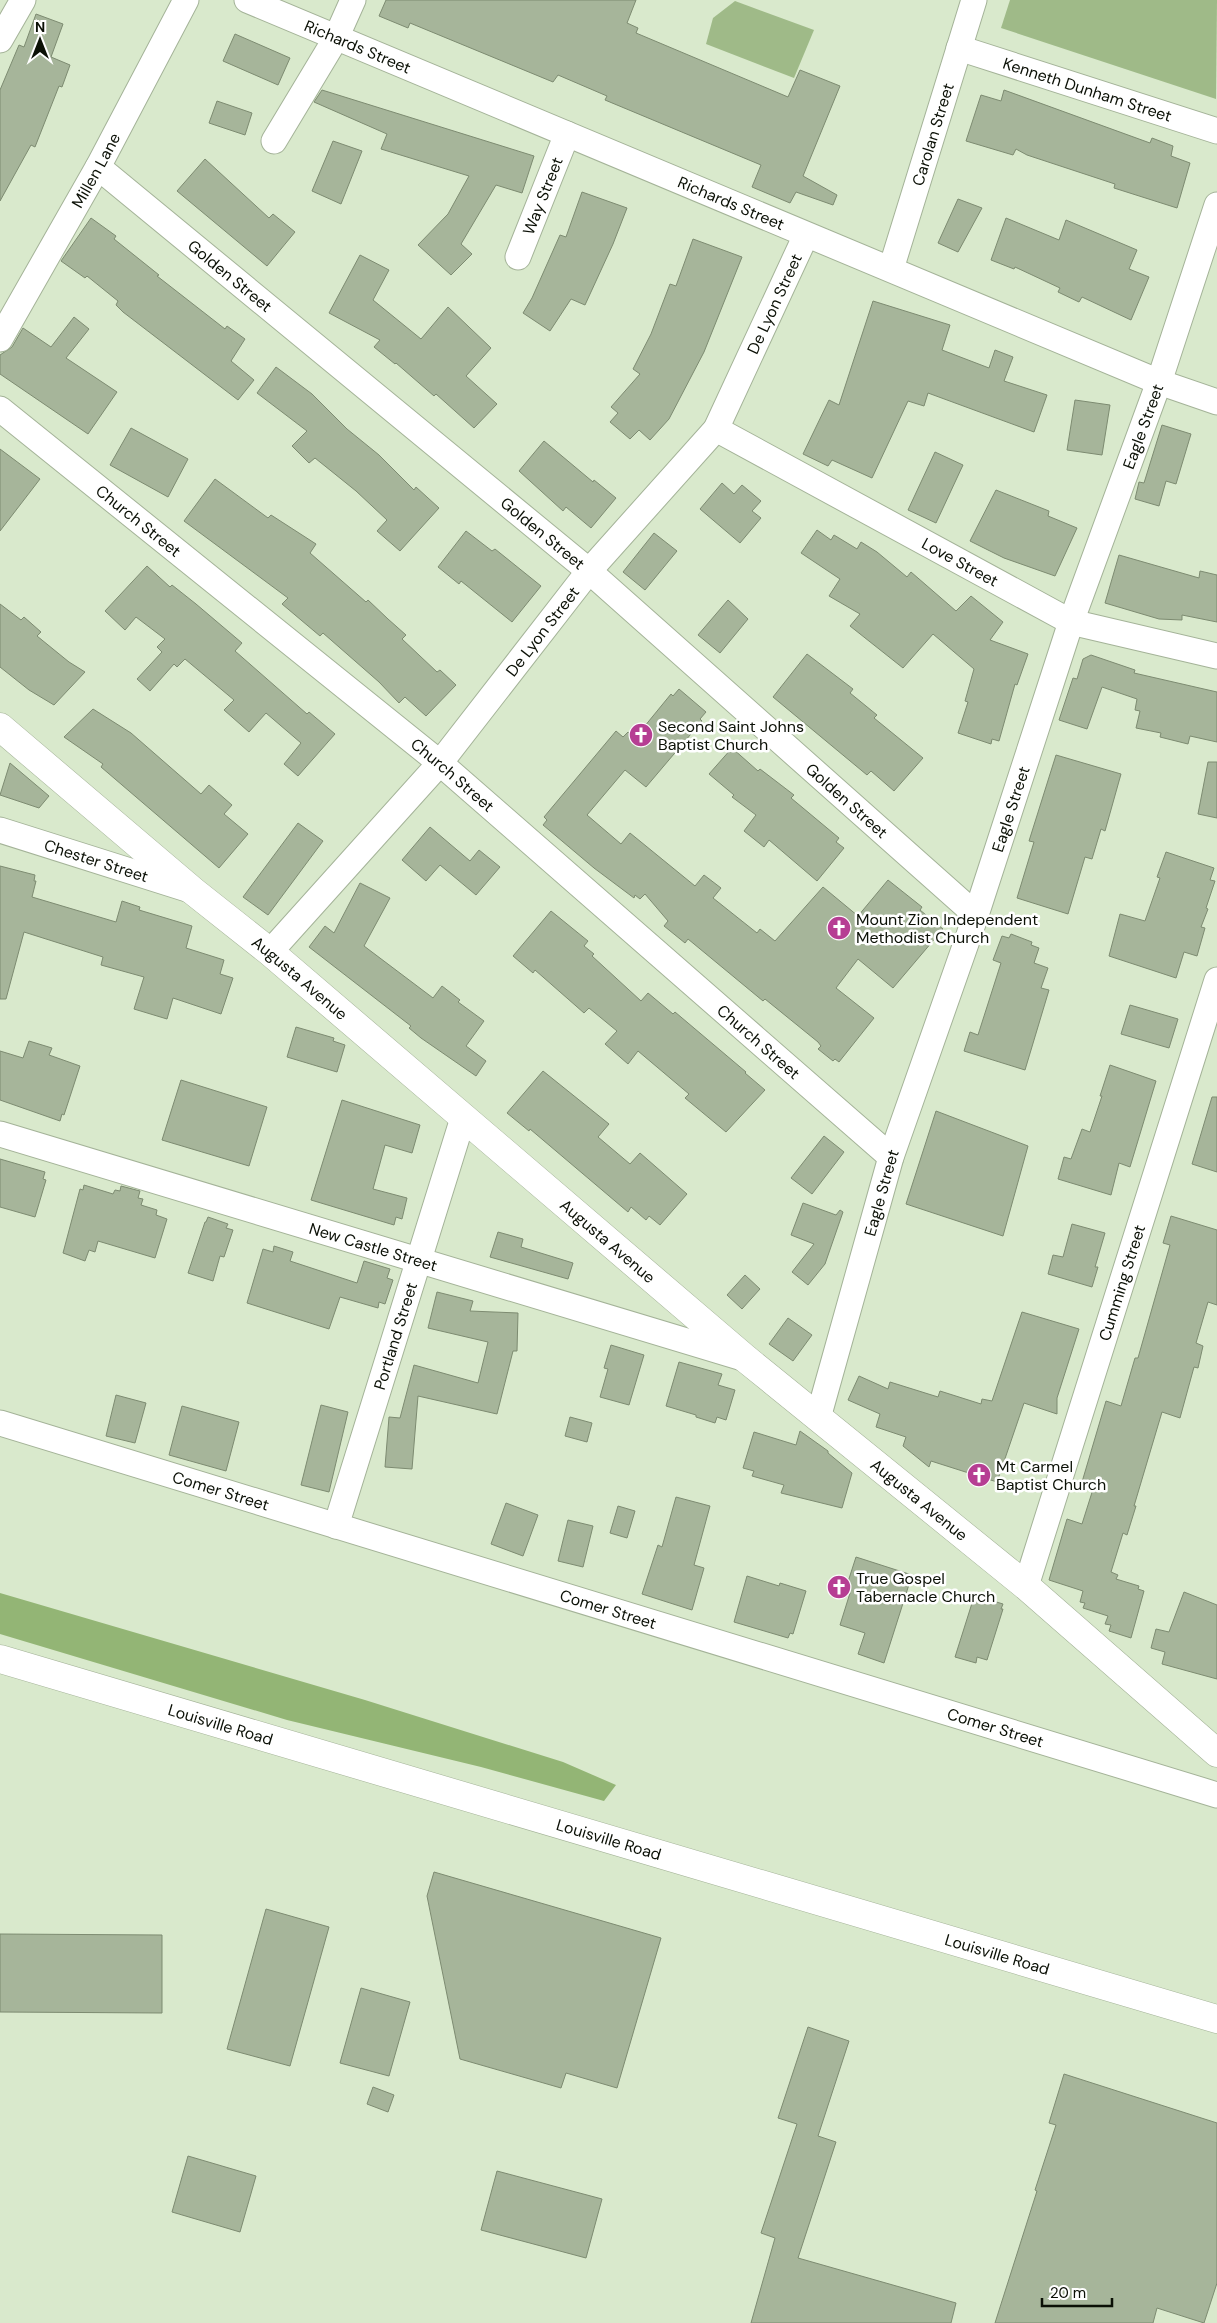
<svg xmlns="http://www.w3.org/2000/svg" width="1217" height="2323" font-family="'DM Sans',sans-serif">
<rect width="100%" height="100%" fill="#d9e9cc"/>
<g fill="#9fba88">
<path d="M1010 0H1217L1216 99 1001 28Z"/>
<path d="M735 1 814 30 794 78 706 44 713 18Z"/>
</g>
<path fill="#93b575" d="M0 1593 365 1700 563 1762 616 1785 604 1801 481 1767 287 1720 0 1634Z"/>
<g fill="#a6b59a" stroke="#7d8b71">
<path d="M386 0H636L627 23 638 28 636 33 788 97 800 70 840 86 803 176 837 195 833 205 796 192 790 203 752 187 761 165 605 100 607 96 558 75 553 82 410 23 408 28 379 16Z"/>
<path d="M36 14 63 24 51 57 70 65 62 87 59 86 35 147 31 145 0 201V90L19 45 24 47Z"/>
<path d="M235 34 290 58 278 85 223 61Z"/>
<path d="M322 90 534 156 522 193 496 185 461 244 472 254 451 275 418 245 448 214 469 176 381 149 387 134 314 102Z"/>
<path d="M1004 90 1150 143 1152 138 1173 146 1171 156 1190 163 1177 208 1114 188 1115 184 1027 155 1016 149 1013 155 966 141 981 95 1001 101Z"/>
<path d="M217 101 252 113 245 135 209 123Z"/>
<path d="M333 141 362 151 341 204 312 191Z"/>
<path d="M205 159 269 218 273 214 295 232 267 266 177 191Z"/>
<path d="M582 192 627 208 613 244 585 305 571 299 550 331 523 313 532 298 560 235 566 237Z"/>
<path d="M958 199 982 208 958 252 938 243Z"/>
<path d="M91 218 116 236 114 239 159 275 157 276 225 329 227 326 245 339 231 361 254 380 238 400 123 312 116 305 118 301 87 276 85 278 61 261Z"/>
<path d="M1006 218 1059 240 1066 220 1137 250 1129 269 1149 277 1131 320 1082 297 1079 302 1058 292 1060 288 1015 267 1014 269 991 260Z"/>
<path d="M693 239 742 257 704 352 669 419 650 440 639 430 630 439 610 422 618 413 611 407 640 374 633 369 651 334 670 284 676 286Z"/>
<path d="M360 255 389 270 373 300 421 339 448 307 491 348 466 376 497 404 474 428 436 394 434 396 396 363 395 364 374 347 380 340 329 313Z"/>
<path d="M873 301 950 325 942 350 989 368 995 350 1013 357 1004 381 1047 395 1034 432 928 393 924 406 908 401 872 478 832 460 828 466 803 454 829 400 839 405Z"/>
<path d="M74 317 89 329 66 358 117 392 88 434 0 374V355L12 347 23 328 51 347Z"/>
<path d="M276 367 312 394 347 429 379 455 414 490 416 487 439 508 400 551 377 531 387 520 356 491 315 458 309 463 292 446 307 431 257 393Z"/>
<path d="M1075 400 1110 405 1102 455 1067 450Z"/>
<path d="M1162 425 1191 434 1176 484 1166 481 1159 506 1135 499 1139 482 1144 483Z"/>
<path d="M131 428 188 459 168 497 110 465Z"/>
<path d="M544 441 593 482 594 480 616 498 591 528 566 507 563 511 519 471Z"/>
<path d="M0 449 40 479 0 531Z"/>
<path d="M935 452 963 465 936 523 908 510Z"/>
<path d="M215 479 268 518 271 515 316 544 310 553 366 602 368 600 388 619 406 635 402 639 437 672 440 670 456 685 426 716 405 697 399 703 379 682 323 633 320 636 282 604 288 598 184 521Z"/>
<path d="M722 483 734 494 742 485 761 501 752 511 761 518 740 543 700 509Z"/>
<path d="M996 490 1049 511 1048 516 1077 528 1055 576 1004 558 970 541Z"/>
<path d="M817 530 831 540 834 535 857 549 861 542 877 552 907 577 911 572 956 611 971 596 1003 622 990 640 1028 654 1017 685 1015 684 999 741 992 739 991 744 958 733 968 702 965 701 974 669 933 634 903 668 850 626 860 614 829 596 840 579 801 553Z"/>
<path d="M466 531 492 551 495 549 541 586 512 622 461 581 459 584 438 567Z"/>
<path d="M654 533 677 551 645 590 623 572Z"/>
<path d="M1119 555 1199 578 1200 571 1217 575V622L1182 615V620L1159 619 1105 603Z"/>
<path d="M147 566 170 587 172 585 196 604 242 643 235 651 307 714 309 712 335 734 298 776 284 764 301 743 266 713 249 732 224 710 234 700 185 659 177 667 174 664 150 691 137 679 162 652 157 647 165 639 136 617 125 630 105 611Z"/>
<path d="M728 600 748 619 720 653 698 635Z"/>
<path d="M0 604 21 620 24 617 41 632 37 636 69 662 85 672 54 705 29 690 0 667Z"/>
<path d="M807 654 853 689 850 693 877 715 874 718 923 758 894 791 871 771 867 775 773 697Z"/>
<path d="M1091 655 1135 670 1134 673 1217 692V742L1190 736 1188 744 1160 737 1161 733 1136 728 1140 711 1135 710 1137 699 1102 687 1087 729 1059 720 1073 678 1077 679 1083 659Z"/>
<path d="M679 689 706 712 700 719 702 721 646 787 625 770 587 815 621 844 630 833 695 886 704 875 721 888 713 898 757 933 760 929 775 941 823 887 858 916 888 880 922 907 920 910 943 929 893 988 858 959 836 988 874 1018 839 1062 835 1059 833 1061 818 1049 821 1046 818 1042 765 999 763 1001 688 939 685 943 664 926 668 921 645 894 640 899 635 895 634 898 594 868 543 825 547 820 544 817 616 731 623 737 628 732 635 738 671 694 673 696Z"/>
<path d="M93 709 131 733 201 794 209 785 232 805 224 814 248 834 219 868 101 767 103 764 64 737Z"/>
<path d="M732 748 758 771 760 769 794 795 791 798 839 838 836 842 844 848 817 881 769 840 764 847 744 831 756 815 732 797 734 795 709 774Z"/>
<path d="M1056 755 1121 774 1105 831 1101 829 1092 859 1085 857 1068 914 1017 898 1034 842 1029 841Z"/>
<path d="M1208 762H1217V818L1198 814Z"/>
<path d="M10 763 49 796 39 808 0 795Z"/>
<path d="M298 823 323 841 268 915 243 897Z"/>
<path d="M430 827 470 861 479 850 500 867 476 895 440 865 426 881 402 860Z"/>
<path d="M1166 852 1214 868 1210 880 1215 881 1206 908 1208 909 1201 927 1205 928 1197 956 1184 952 1176 978 1109 956 1120 914 1145 921 1160 878 1157 877Z"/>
<path d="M0 866 35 875 34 881H36L32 897 116 922 122 901 140 907 139 910 192 926 186 948 224 960 220 974 233 978 221 1014 173 998 167 1019 134 1009 144 977 101 965 103 957 24 932 6 999H0Z"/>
<path d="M360 883 390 898 364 946 433 998 442 986 460 1000 458 1002 484 1021 466 1046 486 1061 476 1076 421 1038 409 1028 411 1026 309 947 325 926 334 933Z"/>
<path d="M551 911 588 941 584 946 594 954 592 956 641 1001 648 993 673 1014 675 1012 746 1072 745 1073 765 1090 726 1132 685 1098 689 1094 638 1051 628 1064 605 1044 617 1031 589 1008 584 1013 535 970 533 973 513 956Z"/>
<path d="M1011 934 1032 942 1031 945 1039 948 1034 963 1048 968 1041 988 1049 990 1025 1070 964 1051 970 1032 978 1035 1001 963 993 960 1002 936 1009 938Z"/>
<path d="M1130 1005 1178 1019 1169 1048 1121 1034Z"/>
<path d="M296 1027 334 1038 333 1041 345 1045 337 1072 287 1057Z"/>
<path d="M29 1041 52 1048 49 1055 80 1066 64 1115 62 1114 60 1121 0 1100V1051L23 1058Z"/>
<path d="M1110 1065 1156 1081 1130 1167 1119 1163 1111 1195 1058 1179 1064 1157 1071 1159 1082 1129 1090 1132 1102 1096H1100Z"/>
<path d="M543 1071 609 1124 598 1137 630 1164 640 1153 687 1194 660 1225 649 1216 646 1220 631 1207 628 1212 530 1129 529 1131 507 1113Z"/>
<path d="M181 1080 267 1107 249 1166 162 1140Z"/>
<path d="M1212 1097H1217V1172L1192 1164Z"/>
<path d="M342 1100 420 1125 412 1153 385 1145 373 1189 407 1198 402 1219 396 1217 394 1225 311 1200Z"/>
<path d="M936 1111 1028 1146 1003 1236 906 1204Z"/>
<path d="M824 1136 844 1152 812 1194 791 1178Z"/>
<path d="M0 1159 45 1172 43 1179 46 1180 35 1217 0 1207Z"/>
<path d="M84 1185 113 1194 115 1190 120 1191 121 1186 140 1191 138 1198 143 1199 141 1205 157 1210 156 1215 167 1219 155 1258 98 1241 95 1252 89 1250 85 1261 63 1253 80 1189 83 1190Z"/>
<path d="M803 1203 836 1215 840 1210 843 1212 825 1264 808 1285 792 1272 814 1244 791 1235Z"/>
<path d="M1171 1216 1217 1230V1305L1208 1302 1196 1343 1203 1346 1198 1368 1194 1367 1180 1418 1162 1412 1134 1506H1136L1127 1535 1123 1533 1111 1572 1118 1575 1116 1579 1139 1586 1138 1589 1144 1591 1131 1638 1109 1631 1111 1625 1105 1624 1108 1616 1083 1608 1085 1603 1080 1602 1083 1591 1049 1580 1067 1519 1082 1524 1094 1486 1082 1482 1106 1401 1121 1406 1135 1358H1138L1170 1245 1163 1243Z"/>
<path d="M208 1217 228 1224 226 1228 233 1230 224 1257 220 1256 213 1281 188 1273 205 1222H206Z"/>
<path d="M1072 1224 1105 1233 1095 1267H1098L1092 1287 1048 1274 1053 1255 1063 1257Z"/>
<path d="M498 1232 523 1239 521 1247 573 1263 568 1279 490 1257Z"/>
<path d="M274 1246 293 1252 290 1261 357 1283 364 1261 390 1269 387 1278 393 1280 385 1304 379 1302 378 1308 340 1297 329 1329 247 1303 263 1249 273 1252Z"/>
<path d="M745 1275 760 1289 742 1309 727 1295Z"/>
<path d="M437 1292 473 1301 470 1311 518 1313 517 1351H513L497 1414 418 1396 412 1469 385 1467 389 1417 400 1418 414 1365 478 1383 488 1342 428 1328Z"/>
<path d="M1022 1312 1079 1329 1057 1398V1414L1024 1403 997 1482 931 1461 929 1467 903 1446 906 1437 876 1427 880 1414 848 1400 859 1376 888 1389 890 1382 938 1397 940 1391 981 1404 982 1399 992 1401Z"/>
<path d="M788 1318 812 1335 793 1361 769 1344Z"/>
<path d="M611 1345 644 1355 629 1405 600 1397 608 1369 604 1368Z"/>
<path d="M679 1362 722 1374 718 1385 735 1390 726 1420 717 1417 715 1423 696 1417V1415L666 1406Z"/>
<path d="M116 1395 146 1403 135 1443 106 1436Z"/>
<path d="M321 1405 348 1412 329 1492 301 1485Z"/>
<path d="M182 1406 239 1422 226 1471 169 1455Z"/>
<path d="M570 1417 592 1423 587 1442 565 1436Z"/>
<path d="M800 1431 828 1451V1453L852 1473 842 1508 781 1493 784 1485 752 1476 754 1471 743 1468 754 1432 796 1445Z"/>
<path d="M676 1497 710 1506 694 1565 704 1568 692 1610 642 1594 658 1545 662 1547Z"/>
<path d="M506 1503 538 1515 523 1556 491 1544Z"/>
<path d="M618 1506 635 1511 627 1538 610 1533Z"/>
<path d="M568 1520 593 1526 583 1567 558 1561Z"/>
<path d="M856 1557 912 1575 884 1663 858 1654 865 1633 840 1625 850 1593 845 1591Z"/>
<path d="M747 1576 779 1586 780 1583 806 1591 793 1634 790 1633 788 1638 734 1622Z"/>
<path d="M1184 1592 1217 1605V1679L1162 1664 1165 1652 1151 1648 1156 1629 1169 1632Z"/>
<path d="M977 1596 1003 1604 1001 1609H1003L987 1660 977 1657 976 1663 955 1657 973 1600H975Z"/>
<path d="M434 1872 661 1938 617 2088 566 2073 561 2088 460 2059 427 1896Z"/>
<path d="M266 1909 329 1927 290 2066 227 2049Z"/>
<path d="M0 1934 162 1935V2013L0 2012Z"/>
<path d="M361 1988 410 2002 389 2076 340 2063Z"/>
<path d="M808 2027 849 2041 818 2136 836 2142 798 2258 956 2303 951 2323H751L775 2238 761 2233 797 2124 778 2118Z"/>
<path d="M1064 2074 1217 2123V2283L1204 2323 1157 2308 1153 2323H995L1037 2191 1035 2190 1056 2125 1049 2123Z"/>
<path d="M373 2087 394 2095 388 2112 367 2104Z"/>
<path d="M188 2156 256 2176 240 2232 172 2212Z"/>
<path d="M497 2171 602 2199 586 2258 481 2230Z"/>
</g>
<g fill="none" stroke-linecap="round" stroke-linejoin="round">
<g stroke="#a4b398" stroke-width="27">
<g id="minor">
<path id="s1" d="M247 0 1159 382 1217 402"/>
<path d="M0 40 23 0"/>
<path id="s2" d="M959 48 1217 131"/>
<path d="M274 141 336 38 353 0"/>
<path id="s3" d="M98 167 589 571 976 915"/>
<path id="s4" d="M518 257 567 134"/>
<path id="s5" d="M891 269 974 0"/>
<path id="s6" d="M0 339 98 167 186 0"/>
<path id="s7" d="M0 409 440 763 891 1157"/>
<path id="s8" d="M716 429 1071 622 1217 656"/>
<path id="s9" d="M0 830 190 890"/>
<path id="s10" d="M270 952 440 763 589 571 716 429 806 235"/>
<path id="s11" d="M0 1134 746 1359"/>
<path id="s12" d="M818 1418 891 1157 976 915 1071 622 1159 382 1217 205"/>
<path id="s13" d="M0 1423 1217 1795"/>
<path id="s14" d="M336 1526 463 1118"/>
<path id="s15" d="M1026 1586 1217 980"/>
</g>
</g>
<g stroke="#a4b398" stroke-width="29">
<g id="secondary">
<path id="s16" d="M0 727 193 891 270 952 746 1359 1026 1586 1217 1753"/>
<path id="s17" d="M0 1659 1217 2019"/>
</g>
</g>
<use href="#minor" stroke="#fff" stroke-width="25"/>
<use href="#secondary" stroke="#fff" stroke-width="28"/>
</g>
<defs>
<g id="church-disc" transform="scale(1.25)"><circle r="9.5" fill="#b63e93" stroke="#fff"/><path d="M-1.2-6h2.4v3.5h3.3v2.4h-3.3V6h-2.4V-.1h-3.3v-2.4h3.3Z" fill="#fff"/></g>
</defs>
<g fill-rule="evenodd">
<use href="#church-disc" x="641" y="735"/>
<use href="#church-disc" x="839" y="928"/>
<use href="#church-disc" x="979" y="1475"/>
<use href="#church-disc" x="839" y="1587"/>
</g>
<g text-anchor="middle" stroke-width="5" stroke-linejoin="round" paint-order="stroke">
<g font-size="16" fill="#0b1006" stroke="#fff">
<text dy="6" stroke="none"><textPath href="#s1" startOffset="120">Richards Street</textPath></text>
<text dy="6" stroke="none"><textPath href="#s2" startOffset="135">Kenneth Dunham Street</textPath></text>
<text dy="6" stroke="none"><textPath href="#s5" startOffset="141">Carolan Street</textPath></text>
<text dy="6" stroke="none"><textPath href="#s6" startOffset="194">Millen Lane</textPath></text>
<text dy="6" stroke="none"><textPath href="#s4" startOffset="66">Way Street</textPath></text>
<text dy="6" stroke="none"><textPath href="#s1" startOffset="525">Richards Street</textPath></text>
<text dy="6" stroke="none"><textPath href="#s3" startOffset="171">Golden Street</textPath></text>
<text dy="6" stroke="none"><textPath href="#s10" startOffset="826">De Lyon Street</textPath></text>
<text dy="6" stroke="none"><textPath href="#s12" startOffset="1044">Eagle Street</textPath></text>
<text dy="6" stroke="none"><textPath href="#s7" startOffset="178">Church Street</textPath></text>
<text dy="6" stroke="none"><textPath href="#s3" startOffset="576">Golden Street</textPath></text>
<text dy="6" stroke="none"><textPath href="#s8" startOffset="278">Love Street</textPath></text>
<text dy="6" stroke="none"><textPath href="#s10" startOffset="421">De Lyon Street</textPath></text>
<text dy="6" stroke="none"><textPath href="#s7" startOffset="582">Church Street</textPath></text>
<text dy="6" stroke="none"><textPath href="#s3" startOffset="981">Golden Street</textPath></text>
<text dy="6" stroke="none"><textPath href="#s12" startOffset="639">Eagle Street</textPath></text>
<text dy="6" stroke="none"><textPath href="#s9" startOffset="101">Chester Street</textPath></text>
<text dy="6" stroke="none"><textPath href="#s16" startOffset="391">Augusta Avenue</textPath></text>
<text dy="6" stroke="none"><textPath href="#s7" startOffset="988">Church Street</textPath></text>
<text dy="6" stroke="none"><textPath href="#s12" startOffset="234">Eagle Street</textPath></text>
<text dy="6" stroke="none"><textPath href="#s16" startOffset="796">Augusta Avenue</textPath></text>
<text dy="6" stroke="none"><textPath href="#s11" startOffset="390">New Castle Street</textPath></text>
<text dy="6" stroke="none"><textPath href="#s15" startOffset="318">Cumming Street</textPath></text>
<text dy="6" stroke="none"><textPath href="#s14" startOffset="199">Portland Street</textPath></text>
<text dy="6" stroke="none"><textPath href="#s13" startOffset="231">Comer Street</textPath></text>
<text dy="6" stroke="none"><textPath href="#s16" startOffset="1201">Augusta Avenue</textPath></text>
<text dy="6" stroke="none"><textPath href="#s13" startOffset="636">Comer Street</textPath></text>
<text dy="6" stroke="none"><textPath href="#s17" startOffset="230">Louisville Road</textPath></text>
<text dy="6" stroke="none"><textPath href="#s13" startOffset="1041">Comer Street</textPath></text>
<text dy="6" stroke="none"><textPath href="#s17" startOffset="635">Louisville Road</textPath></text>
<text dy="6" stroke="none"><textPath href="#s17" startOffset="1040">Louisville Road</textPath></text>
</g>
<g font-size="16" fill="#0b1006" stroke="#fff" text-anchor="start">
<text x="658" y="732">Second Saint Johns<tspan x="658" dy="18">Baptist Church</tspan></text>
<text x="856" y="925">Mount Zion Independent<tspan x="856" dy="18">Methodist Church</tspan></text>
<text x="996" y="1472">Mt Carmel<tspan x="996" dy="18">Baptist Church</tspan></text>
<text x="856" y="1584">True Gospel<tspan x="856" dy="18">Tabernacle Church</tspan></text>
</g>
</g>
<g transform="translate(40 40)" stroke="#ffffff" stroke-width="4" paint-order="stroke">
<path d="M0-4L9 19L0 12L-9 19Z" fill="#0b1006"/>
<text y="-8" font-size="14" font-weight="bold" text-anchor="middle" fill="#0b1006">N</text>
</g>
<path d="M1042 2298v8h70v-8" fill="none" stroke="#0b1006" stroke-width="2.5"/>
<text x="1050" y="2298" font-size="15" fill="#0b1006" stroke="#ffffff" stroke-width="4" paint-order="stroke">20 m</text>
</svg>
